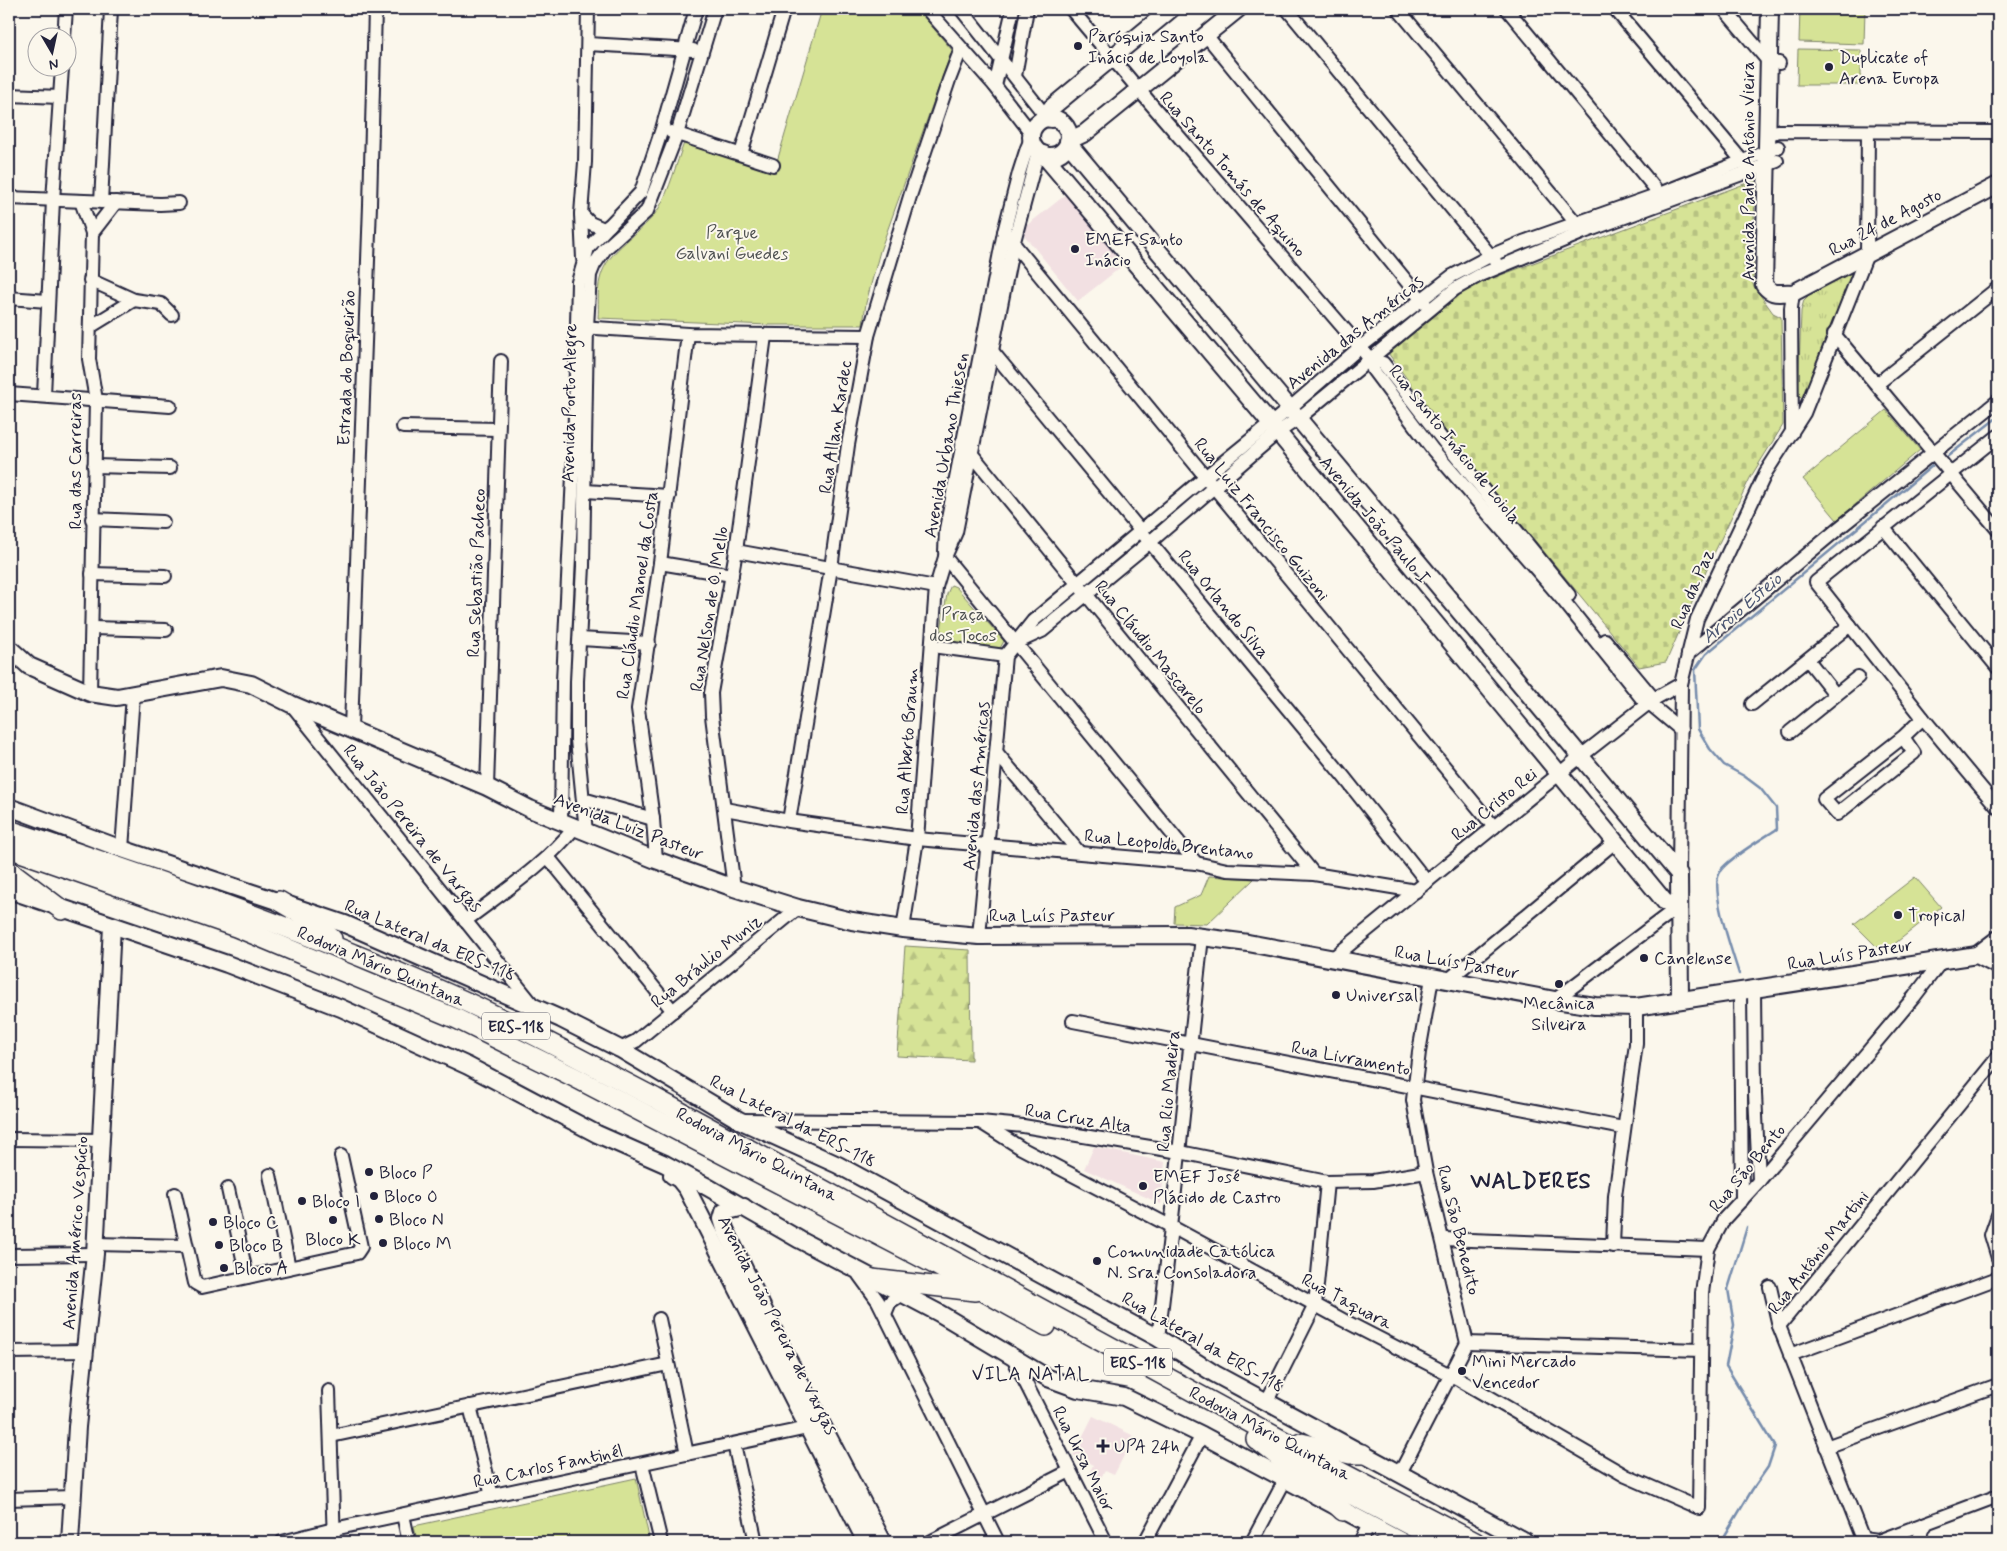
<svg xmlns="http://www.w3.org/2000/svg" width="2007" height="1551" font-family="Mynerve,sans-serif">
<defs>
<pattern id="grass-tufts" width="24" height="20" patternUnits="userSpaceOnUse" patternTransform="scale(1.25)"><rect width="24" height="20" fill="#d6e396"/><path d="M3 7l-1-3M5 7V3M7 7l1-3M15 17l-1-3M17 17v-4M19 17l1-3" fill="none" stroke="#b7c282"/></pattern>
<pattern id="forest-firs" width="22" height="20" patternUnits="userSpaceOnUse" patternTransform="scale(1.25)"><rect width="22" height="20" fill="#d6e396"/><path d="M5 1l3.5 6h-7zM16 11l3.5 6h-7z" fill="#b7c282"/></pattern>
<pattern id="cemetery-stones" width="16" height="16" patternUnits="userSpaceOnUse" patternTransform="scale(1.25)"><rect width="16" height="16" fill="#d6e396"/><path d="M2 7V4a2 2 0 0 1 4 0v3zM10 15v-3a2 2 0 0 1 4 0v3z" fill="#b7c282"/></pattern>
</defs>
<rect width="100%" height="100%" fill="#fbf7ec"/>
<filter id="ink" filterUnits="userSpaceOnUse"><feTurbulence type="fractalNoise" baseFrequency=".02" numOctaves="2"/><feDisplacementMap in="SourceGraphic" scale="10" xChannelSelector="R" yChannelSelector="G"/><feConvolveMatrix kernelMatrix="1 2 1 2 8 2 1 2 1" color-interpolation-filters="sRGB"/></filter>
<g filter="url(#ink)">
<g fill="#f2e0e2">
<path d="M1068 193 1126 263 1078 301 1024 235 1026 226Z"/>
<path d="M1094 1147 1165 1162 1161 1204 1084 1169Z"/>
<path d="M1093 1416 1134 1436 1114 1475 1105 1471 1099 1481 1088 1475 1093 1465 1073 1455Z"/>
</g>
<path fill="url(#grass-tufts)" stroke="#7c8268" d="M1860 267 1855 272 1825 341 1803 398 1798 397 1801 311 1804 300 1811 293Z"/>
<path fill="url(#forest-firs)" stroke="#7c8268" d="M905 946 970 950 971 1060 897 1056Z"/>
<path fill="url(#cemetery-stones)" stroke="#7c8268" d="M1755 180 1753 285 1773 313 1781 317 1783 425 1750 478 1708 566 1666 662 1639 667 1452 440 1388 353 1469 287Z"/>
<g fill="#d6e396" stroke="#7c8268">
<path d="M822 9H917L952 50 880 251 866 303 863 325H769L598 318C599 306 597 291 600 279 607 248 643 234 659 208 670 189 676 164 684 143L771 170 778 158Z"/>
<path d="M1800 9H1865L1864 44 1799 42Z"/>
<path d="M1798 49 1861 50V85H1797Z"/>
<path d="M1886 410 1920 450 1837 520 1803 479Z"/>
<path d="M951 585 956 587 1004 641 999 650 939 642 947 594Z"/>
<path d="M1209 876 1254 879 1207 924 1174 923 1175 907 1201 895Z"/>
<path d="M1915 877 1941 907 1883 953 1854 924Z"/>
<path d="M636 1478 650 1542H417L414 1526Z"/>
</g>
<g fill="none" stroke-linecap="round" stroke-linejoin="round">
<g stroke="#768cac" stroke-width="2.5">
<path d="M1948 456 1998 417"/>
<path d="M1739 974C1732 951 1711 894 1719 873 1724 861 1765 837 1777 829L1776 808 1760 788 1744 776 1724 765 1710 749 1698 729 1695 670 1706 654 1932 466"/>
<path d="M1721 1542 1752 1490 1768 1467 1775 1446 1726 1366 1734 1325 1728 1289 1747 1227"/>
</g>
<g stroke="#22223b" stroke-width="16">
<g id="minor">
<path d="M927 9 995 86 1032 134"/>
<path d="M961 9 1048 119"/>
<path d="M1071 9 1139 90 1371 360 1373 370 1433 450 1562 599 1647 705"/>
<path d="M1287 9 1495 261"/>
<path d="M1398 9 1581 229"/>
<path d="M1507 9 1663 198"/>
<path d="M1615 9 1743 162"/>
<path d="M1724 9 1769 62 1779 63"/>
<path d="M1206 35 1425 304"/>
<path d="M64 38 66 9"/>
<path d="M588 44 693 50"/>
<path d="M1015 76 1027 9"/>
<path d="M995 86 1013 9"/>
<path d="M9 95 60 97"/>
<path d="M671 132 773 165"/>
<path d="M1767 135 1778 131 1998 132"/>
<path d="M741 154 784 9"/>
<path d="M9 198 160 204 179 203"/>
<path d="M81 201 92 233 89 359 96 400 90 693"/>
<path d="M101 202 111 9"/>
<path d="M581 214 590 223 604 229 610 225"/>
<path d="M1004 232 1494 827"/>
<path d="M92 233 116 202"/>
<path d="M583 259 581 214 585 162 588 9"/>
<path d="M90 280 134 300 161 304 172 315"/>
<path d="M9 298 47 301"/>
<path d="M90 327 134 300"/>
<path d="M580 327 688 334 868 336"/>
<path d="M1834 334 1998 530"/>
<path d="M992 351 1344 777 1427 882"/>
<path d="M1371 360 1383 363 1445 443 1569 595"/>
<path d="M1877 384 1998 288"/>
<path d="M9 394 170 406"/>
<path d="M44 395 53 200 62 68"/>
<path d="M403 427 498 429"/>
<path d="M1792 433 1791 308 1793 293"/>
<path d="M1998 436 1816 582 1923 718 1998 808"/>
<path d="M962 442 1314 874"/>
<path d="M94 466 170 468"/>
<path d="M585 491 669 496"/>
<path d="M92 519 163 522"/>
<path d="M1883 527 1998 668"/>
<path d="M736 551 936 587"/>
<path d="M945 552 946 529 1004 232 1019 173 1027 148 1031 139"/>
<path d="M945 557 1196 863"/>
<path d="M660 563 732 575"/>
<path d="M92 574 165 576"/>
<path d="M92 628 166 630"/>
<path d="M580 639 649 643"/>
<path d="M1605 640 1654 699"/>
<path d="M1018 642 1042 631 1150 542 1277 433 1299 418 1455 289 1480 275 1584 232 1777 161"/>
<path d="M932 646 1005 656"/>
<path d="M1688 654 1839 528 1998 401"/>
<path d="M1808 660 1835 694"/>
<path d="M1649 703 1681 730"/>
<path d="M291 704 534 1006"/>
<path d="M1752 704 1850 625"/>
<path d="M351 728 370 205 375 9"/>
<path d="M1790 732 1858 677"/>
<path d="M1903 737 1914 753 1837 814 1824 799 1903 737 1923 718"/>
<path d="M997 753 1078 851"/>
<path d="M487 787 501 361"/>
<path d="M583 799 653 819"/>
<path d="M725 809 789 821 917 839 1196 863 1227 870 1314 874 1416 891"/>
<path d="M789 821 831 568 848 445 868 336 911 193 949 80 961 49"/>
<path d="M561 822 563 681 574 455 578 282 588 248 641 192 662 129 696 9"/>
<path d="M586 832 577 740V681L583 566 587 327 590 275 594 265 605 249 647 211 677 134 715 9"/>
<path d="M122 849 133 695"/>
<path d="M548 857 673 1011"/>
<path d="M656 860 653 819 638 709 660 563 688 334"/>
<path d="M1679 874 1681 684 1697 619 1766 472 1804 413 1867 254 1868 132"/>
<path d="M734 888 712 716 711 693 736 551 765 336"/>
<path d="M465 921C503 892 545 865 575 827"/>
<path d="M903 929 917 839 936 587 945 557 956 532 1013 245 1038 152"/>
<path d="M979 936 1005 656 1033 621 1205 477 1290 408 1359 348 1452 276 1490 256 1523 242 1659 194 1778 147"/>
<path d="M1333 958 1581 756 1654 699 1681 684"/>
<path d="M1447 981 1615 842"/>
<path d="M1754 989 1755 1093 1759 1181"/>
<path d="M1740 991 1742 1200"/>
<path d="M1555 1000 1678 907"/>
<path d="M1073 1021 1623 1128"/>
<path d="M620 1049 636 1041 798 908"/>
<path d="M740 1120 980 1122 1023 1126 1180 1152 1327 1182 1373 1181 1426 1172"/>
<path d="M980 1122 1021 1148 1172 1227 1343 1320 1460 1380 1626 1476 1699 1508 1702 1293 1708 1249 1724 1219 1759 1181 1914 997 1943 959"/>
<path d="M9 1139 102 1140"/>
<path d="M270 1175 289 1268"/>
<path d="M228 1189 247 1277"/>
<path d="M175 1194 195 1283 202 1287 357 1253 361 1247 341 1156"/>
<path d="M1998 1215 1991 1235 1998 1258"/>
<path d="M1443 1239 1708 1249"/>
<path d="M95 1244 186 1246"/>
<path d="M1613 1246 1615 1196 1636 1044V1007"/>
<path d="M9 1255 95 1254"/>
<path d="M859 1275 878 1301 998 1542"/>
<path d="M1770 1287 1779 1326 1863 1539 1878 1541 1998 1496"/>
<path d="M885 1314 890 1302 902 1294"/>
<path d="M659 1319 687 1454"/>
<path d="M1779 1326 1998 1057"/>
<path d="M1158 1338C1175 1204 1187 1070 1202 937"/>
<path d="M1467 1343 1701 1350"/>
<path d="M9 1352 86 1351"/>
<path d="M1790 1355 1998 1278"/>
<path d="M1013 1358 1106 1542"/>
<path d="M329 1391 334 1542"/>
<path d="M1266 1403 1315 1305 1327 1182"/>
<path d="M470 1406 492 1496"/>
<path d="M331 1436 668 1364"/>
<path d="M734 1444 756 1542"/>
<path d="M1826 1447 1998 1385"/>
<path d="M642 1464 661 1542"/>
<path d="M1399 1475 1467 1343 1426 1172 1413 1100 1419 1052 1432 978"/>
<path d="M9 1499 72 1497"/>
<path d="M403 1515 409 1542"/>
<path d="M282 1542 334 1529 817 1426"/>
<path d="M930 1542 1070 1471"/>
<path d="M1145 1542 1202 1435"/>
<path d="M1252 1542 1285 1480"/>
<path d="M1360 1542 1369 1525"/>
<path d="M1917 1542 1926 1524"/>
</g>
</g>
<g stroke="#22223b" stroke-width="20">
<g id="major">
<path d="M1770 9 1764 285C1775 298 1780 291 1793 293L1998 185"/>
<circle cx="1050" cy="137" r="19"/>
<path d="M1051 119V108L1171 9"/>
<path d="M1068 141 1085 133 1238 9"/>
<path d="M1068 143 1679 874 1680 1000"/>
<path d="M1043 154 1271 424 1665 902 1678 907"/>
<path d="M9 648 29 666 90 693 117 697 221 678 251 684 291 704 487 787 530 809 656 860 734 888 798 908 852 921 903 929 979 936 1187 935 1248 943 1555 1000 1595 1006 1636 1007 1977 955 1998 966"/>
<path d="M9 807 122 849 345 924 561 1019 620 1049 739 1120 838 1165 1158 1338 1215 1374 1526 1542"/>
<path d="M9 890 227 964 341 1008 468 1066 597 1134 665 1164 704 1185 800 1240 939 1313 1048 1378 1078 1389 1124 1397 1202 1435 1403 1542"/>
<path d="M1977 955 1998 939"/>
<path d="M672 1175 679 1179 687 1189 866 1542"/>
<path d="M744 1207 724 1212 722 1219 725 1229 779 1342 883 1542"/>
<path d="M70 1542 77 1427 95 1254 112 926"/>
</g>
</g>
<g stroke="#22223b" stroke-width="22">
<g id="highway">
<path d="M9 830C162 881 315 934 462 1000 528 1030 591 1065 655 1098L1333 1468 1475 1542"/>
<path d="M9 848 236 927 457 1019 574 1077 936 1265 1046 1326"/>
<path d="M9 870 62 910"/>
<path d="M279 901 308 918 332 939"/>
<path d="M872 1279 975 1291"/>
<path d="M1256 1439 1317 1487 1343 1511"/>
<path d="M1301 1443 1350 1454H1363"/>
<path d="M1281 1453 1339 1488 1442 1542"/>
</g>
</g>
<use href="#minor" stroke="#fbf7ec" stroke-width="12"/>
<use href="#major" stroke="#fbf7ec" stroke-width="16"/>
<use href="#highway" stroke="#fbf7ec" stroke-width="19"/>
</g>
</g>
<g fill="#22223b" stroke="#fbf7ec" stroke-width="2">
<circle cx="1078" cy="46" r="5"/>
<circle cx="1829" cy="67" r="5"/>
<circle cx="1075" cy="249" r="5"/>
<circle cx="1898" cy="915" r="5"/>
<circle cx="1644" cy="958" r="5"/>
<circle cx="1559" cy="984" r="5"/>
<circle cx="1336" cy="995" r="5"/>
<circle cx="369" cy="1172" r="5"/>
<circle cx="1143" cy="1186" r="5"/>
<circle cx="374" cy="1196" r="5"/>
<circle cx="302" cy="1201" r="5"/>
<circle cx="379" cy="1219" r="5"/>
<circle cx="333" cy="1220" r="5"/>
<circle cx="213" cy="1222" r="5"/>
<circle cx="383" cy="1243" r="5"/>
<circle cx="219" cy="1245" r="5"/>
<circle cx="1097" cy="1261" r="5"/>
<circle cx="224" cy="1268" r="5"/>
<circle cx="1462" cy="1371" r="5"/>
<path d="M1100.5 1438.5h5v5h5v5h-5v5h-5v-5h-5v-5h5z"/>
</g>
<g text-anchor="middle" stroke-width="4" stroke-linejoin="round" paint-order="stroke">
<g fill="#fbf7ec" stroke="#636270" stroke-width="1">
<rect x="482" y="1012.5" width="68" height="27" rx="4"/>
<rect x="1104" y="1348.5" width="68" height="27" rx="4"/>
</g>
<g font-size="16" font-weight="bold" fill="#22223b">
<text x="516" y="1032">ERS-118</text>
<text x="1138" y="1368">ERS-118</text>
</g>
<g font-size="18" fill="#22223b" stroke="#fbf7ec" text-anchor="start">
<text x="1088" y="42">Paróquia Santo<tspan x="1088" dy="21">Inácio de Loyola</tspan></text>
<text x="1839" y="63">Duplicate of<tspan x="1839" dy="21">Arena Europa</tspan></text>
<text x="1085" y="245">EMEF Santo<tspan x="1085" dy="21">Inácio</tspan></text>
<text x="1908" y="921">Tropical</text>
<text x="1654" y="964">Canelense</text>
<text x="1346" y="1001">Universal</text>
<text x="1559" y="1009" text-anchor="middle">Mecânica<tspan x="1559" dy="21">Silveira</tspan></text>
<text x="379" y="1178">Bloco P</text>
<text x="1153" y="1182">EMEF José<tspan x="1153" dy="21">Plácido de Castro</tspan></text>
<text x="384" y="1202">Bloco O</text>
<text x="312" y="1207">Bloco I</text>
<text x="389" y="1225">Bloco N</text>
<text x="223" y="1228">Bloco C</text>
<text x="333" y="1245" text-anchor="middle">Bloco K</text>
<text x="393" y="1249">Bloco M</text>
<text x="229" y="1251">Bloco B</text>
<text x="1107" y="1257">Comunidade Católica<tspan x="1107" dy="21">N. Sra. Consoladora</tspan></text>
<text x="234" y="1274">Bloco A</text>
<text x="1472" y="1367">Mini Mercado<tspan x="1472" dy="21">Vencedor</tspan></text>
<text x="1114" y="1452">UPA 24h</text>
</g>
<g font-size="18" fill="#22223b" stroke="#fbf7ec">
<text transform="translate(1748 171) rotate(-90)" y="6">Avenida Padre Antônio Vieira</text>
<text transform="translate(1233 174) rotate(49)" y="6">Rua Santo Tomás de Aquino</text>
<text transform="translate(1885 222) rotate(-28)" y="6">Rua 24 de Agosto</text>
<text transform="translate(1355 332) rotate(-39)" y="6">Avenida das Américas</text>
<text transform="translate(346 368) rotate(-88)" y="6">Estrada do Boqueirão</text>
<text transform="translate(569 403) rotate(-89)" y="6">Avenida Porto Alegre</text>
<text transform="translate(835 427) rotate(-81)" y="6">Rua Allan Kardec</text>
<text transform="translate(1455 444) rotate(51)" y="6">Rua Santo Inácio de Loiola</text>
<text transform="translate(946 445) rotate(-80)" y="6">Avenida Urbano Thiesen</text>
<text transform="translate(75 461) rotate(-90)" y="6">Rua das Carreiras</text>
<text transform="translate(1262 519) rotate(51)" y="6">Rua Luiz Francisco Guizoni</text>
<text transform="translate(1375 520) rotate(50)" y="6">Avenida João Paulo I</text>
<text transform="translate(476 573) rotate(-88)" y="6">Rua Sebastião Pacheco</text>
<text transform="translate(1692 589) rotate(-67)" y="6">Rua da Paz</text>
<text transform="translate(637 595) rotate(-82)" y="6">Rua Cláudio Manoel da Costa</text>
<text transform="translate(1224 604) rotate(51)" y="6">Rua Orlando Silva</text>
<text transform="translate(709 609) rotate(-81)" y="6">Rua Nelson de O. Mello</text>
<text transform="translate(1151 647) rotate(51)" y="6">Rua Cláudio Mascarelo</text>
<text transform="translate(907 741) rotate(-86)" y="6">Rua Alberto Braum</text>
<text transform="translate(976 786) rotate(-85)" y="6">Avenida das Américas</text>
<text transform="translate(1494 804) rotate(-39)" y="6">Rua Cristo Rei</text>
<text transform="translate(629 826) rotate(21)" y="6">Avenida Luiz Pasteur</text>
<text transform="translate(413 828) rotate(51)" y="6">Rua João Pereira de Vargas</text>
<text transform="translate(1169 844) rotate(6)" y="6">Rua Leopoldo Brentano</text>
<text x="1052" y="921">Rua Luís Pasteur</text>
<text transform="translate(430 940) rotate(23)" y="6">Rua Lateral da ERS-118</text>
<text transform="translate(1850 954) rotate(-9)" y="6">Rua Luís Pasteur</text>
<text transform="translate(706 961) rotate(-39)" y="6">Rua Bráulio Muniz</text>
<text transform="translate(1457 962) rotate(10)" y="6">Rua Luís Pasteur</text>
<text transform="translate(381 966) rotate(23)" y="6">Rodovia Mário Quintana</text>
<text transform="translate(1351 1058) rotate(11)" y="6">Rua Livramento</text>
<text transform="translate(1168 1091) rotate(-85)" y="6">Rua Rio Madeira</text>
<text transform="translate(1078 1118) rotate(9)" y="6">Rua Cruz Alta</text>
<text transform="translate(793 1121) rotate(27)" y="6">Rua Lateral da ERS-118</text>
<text transform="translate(757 1154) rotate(28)" y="6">Rodovia Mário Quintana</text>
<text transform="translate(1747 1168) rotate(-50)" y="6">Rua São Bento</text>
<text transform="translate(1459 1230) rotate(76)" y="6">Rua São Benedito</text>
<text transform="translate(75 1233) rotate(-86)" y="6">Avenida Américo Vespúcio</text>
<text transform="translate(1818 1252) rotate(-52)" y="6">Rua Antônio Martini</text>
<text transform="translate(1347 1301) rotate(28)" y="6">Rua Taquara</text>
<text transform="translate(778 1325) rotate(63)" y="6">Avenida João Pereira de Vargas</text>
<text transform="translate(1203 1342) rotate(30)" y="6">Rua Lateral da ERS-118</text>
<text transform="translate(1270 1433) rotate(28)" y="6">Rodovia Mário Quintana</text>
<text transform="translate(1084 1459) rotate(63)" y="6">Rua Ursa Maior</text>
<text transform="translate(548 1466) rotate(-12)" y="6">Rua Carlos Fantinél</text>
</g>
<g font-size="18" fill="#4f5252" stroke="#fbf7ec">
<text x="732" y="238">Parque<tspan x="732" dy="21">Galvani Guedes</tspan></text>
<text x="963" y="620">Praça<tspan x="963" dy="21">dos Tocos</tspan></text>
</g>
<g font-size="19" font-style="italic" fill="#4c5773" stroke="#fbf7ec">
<text transform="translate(1741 607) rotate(-40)" y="7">Arroio Esteio</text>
</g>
<g font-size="19" letter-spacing="1" fill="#22223b" stroke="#fbf7ec">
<text x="1031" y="1380">VILA NATAL</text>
</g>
<g font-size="22" font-weight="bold" letter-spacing="1" fill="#22223b" stroke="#fbf7ec">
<text x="1531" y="1188">WALDERES</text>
</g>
</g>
<rect width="2007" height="1551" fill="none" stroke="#fbf7ec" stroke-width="30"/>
<rect x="15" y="15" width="1977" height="1521" fill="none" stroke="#22223b" stroke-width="2" filter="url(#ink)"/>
<g transform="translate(52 52) rotate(171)"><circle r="24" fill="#fbf7ec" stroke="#a4a2a5"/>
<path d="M0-4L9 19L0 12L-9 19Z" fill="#22223b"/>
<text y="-8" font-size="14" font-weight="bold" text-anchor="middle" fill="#22223b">N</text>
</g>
</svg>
